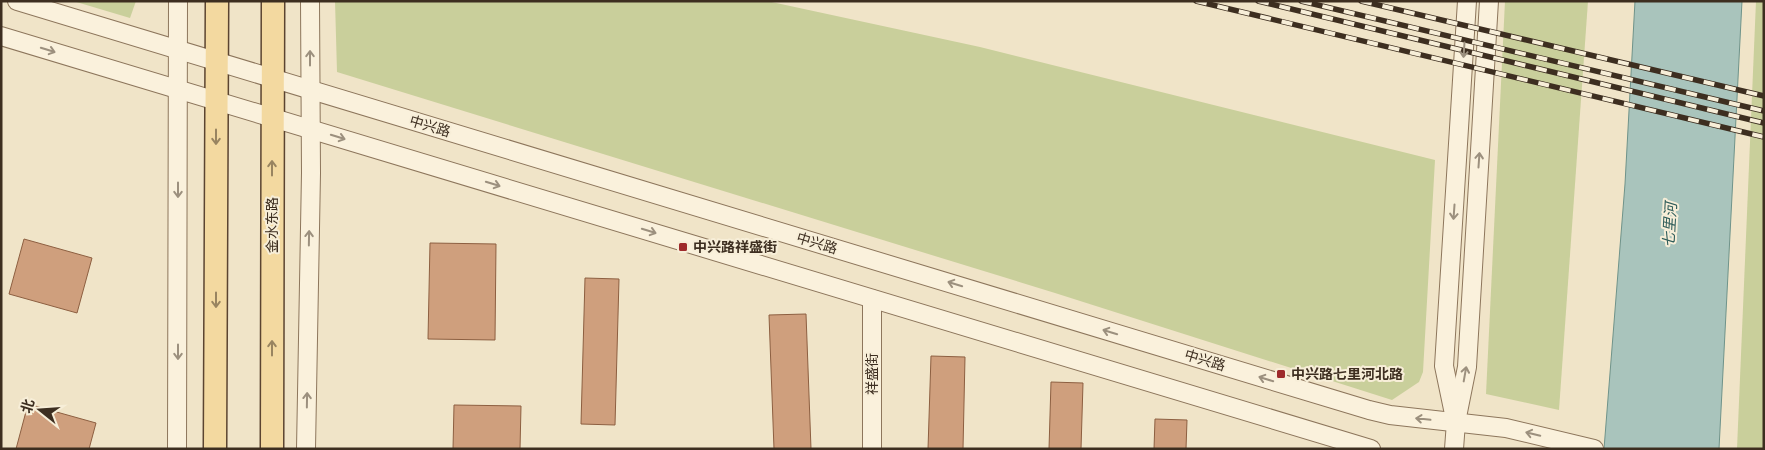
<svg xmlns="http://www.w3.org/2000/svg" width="1765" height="450" font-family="Lora,'Noto Sans SC',serif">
<rect width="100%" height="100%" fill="#f0e4c8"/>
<g fill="#c9cf9b">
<path d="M73 1H136L130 18Z"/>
<path d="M335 1H767L980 47 1435 160 1423 372 1419 382 1392 400 1055 293 337 72Z"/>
<path d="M1505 1H1588L1559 410 1486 394Z"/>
<path d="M1756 1H1764V449H1737Z"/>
</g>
<path fill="#a9c4bc" stroke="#6f938a" d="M1635 1H1742L1719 449H1604L1625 184Z"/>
<g fill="#cf9f7d" stroke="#8d5f41">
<path d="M24 239 92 258 77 313 9 294Z"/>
<path d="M430 243 496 244 495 340 428 339Z"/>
<path d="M585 278 619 279 615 425 581 424Z"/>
<path d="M806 314 811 449H774L769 315Z"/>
<path d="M931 356 965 357 963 449H928Z"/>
<path d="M1051 382 1083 383 1081 449H1049Z"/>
<path d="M28 404 96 423 89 449H16Z"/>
<path d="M454 405 521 406 520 449H453Z"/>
<path d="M1155 419 1187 420 1186 449H1154Z"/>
</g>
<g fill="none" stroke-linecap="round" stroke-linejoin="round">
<g stroke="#8d765c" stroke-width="20">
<g id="minor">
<path d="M17 1 1369 410 1390 415 1506 428 1594 449"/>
<path d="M1 36 1371 449"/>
<path d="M1454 414 1444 366 1467 1"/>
<path d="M177 449 178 1"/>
<path d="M306 449 311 173 310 1"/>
<path d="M872 449V299"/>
<path d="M1454 449 1456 422 1467 367 1489 1"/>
</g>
</g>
<g stroke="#5b4430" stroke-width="25">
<g id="major">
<path d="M215 449 217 1"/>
<path d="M272 449 273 1"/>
</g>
</g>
<use href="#minor" stroke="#faf1dc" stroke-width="18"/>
<use href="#major" stroke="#f3d9a0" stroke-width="22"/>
<g stroke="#3d2e20" stroke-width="5.5">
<g id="rail">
<path d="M1196 1 1764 137"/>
<path d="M1258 1 1764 123"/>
<path d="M1301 1 1764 111"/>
<path d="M1361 1 1764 96"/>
</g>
</g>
<use href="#rail" stroke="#f7eed8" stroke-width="4" stroke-dasharray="11" stroke-linecap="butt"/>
</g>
<defs><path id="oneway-shaft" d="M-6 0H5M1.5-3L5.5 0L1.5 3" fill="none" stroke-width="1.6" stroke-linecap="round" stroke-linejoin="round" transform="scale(1.25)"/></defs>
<g stroke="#9c907e">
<use href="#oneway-shaft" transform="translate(48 50) rotate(17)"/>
<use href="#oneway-shaft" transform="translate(1464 50) rotate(94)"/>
<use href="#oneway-shaft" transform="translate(310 58) rotate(-90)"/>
<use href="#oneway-shaft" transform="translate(338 137) rotate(17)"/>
<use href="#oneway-shaft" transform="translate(1479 160) rotate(-86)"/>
<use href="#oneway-shaft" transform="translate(493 184) rotate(17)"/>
<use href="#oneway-shaft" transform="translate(178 190) rotate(90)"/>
<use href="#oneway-shaft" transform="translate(1454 212) rotate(94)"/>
<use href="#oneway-shaft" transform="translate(649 231) rotate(17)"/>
<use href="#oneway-shaft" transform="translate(309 238) rotate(-89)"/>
<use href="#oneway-shaft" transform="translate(955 284) rotate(-163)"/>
<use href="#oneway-shaft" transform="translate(1110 332) rotate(-163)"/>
<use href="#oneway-shaft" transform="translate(178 352) rotate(90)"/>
<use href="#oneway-shaft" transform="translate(1465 374) rotate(-80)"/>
<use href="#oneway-shaft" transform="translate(1266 379) rotate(-163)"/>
<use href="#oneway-shaft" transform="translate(307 400) rotate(-89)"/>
<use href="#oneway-shaft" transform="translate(1423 419) rotate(-174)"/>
<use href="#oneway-shaft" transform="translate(1533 434) rotate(-166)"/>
</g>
<g stroke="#988460">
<use href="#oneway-shaft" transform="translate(216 137) rotate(90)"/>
<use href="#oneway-shaft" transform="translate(272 168) rotate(-90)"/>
<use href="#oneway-shaft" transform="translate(216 300) rotate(90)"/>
<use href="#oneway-shaft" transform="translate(272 348) rotate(-90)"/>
</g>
<g fill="#9e2a2b" stroke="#f7eed8" stroke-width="2">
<rect x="678" y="242" width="10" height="10" rx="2.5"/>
<rect x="1276" y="369" width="10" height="10" rx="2.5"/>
</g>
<g text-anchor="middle" stroke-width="4" stroke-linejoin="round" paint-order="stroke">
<g font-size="14" fill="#3d2e20" stroke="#f7eed8">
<text transform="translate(430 126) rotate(17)" y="5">中兴路</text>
<text transform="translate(272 225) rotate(-90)" y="5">金水东路</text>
<text transform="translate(817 243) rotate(17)" y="5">中兴路</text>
<text transform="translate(1205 360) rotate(17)" y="5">中兴路</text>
<text transform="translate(872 374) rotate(-90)" y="5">祥盛街</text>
</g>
<g font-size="14" font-weight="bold" fill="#3d2e20" stroke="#f7eed8" text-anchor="start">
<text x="693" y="252">中兴路祥盛街</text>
<text x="1291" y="379">中兴路七里河北路</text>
</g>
<g font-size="15" font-style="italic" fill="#2f5d5a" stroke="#f7eed8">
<text transform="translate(1670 225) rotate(-87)" y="5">七里河</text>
</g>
</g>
<rect width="1765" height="450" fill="none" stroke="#3d2e20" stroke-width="5"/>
<g transform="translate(40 410) rotate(287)" stroke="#f7eed8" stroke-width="4" paint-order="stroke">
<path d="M0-4L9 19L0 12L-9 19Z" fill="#3d2e20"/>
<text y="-8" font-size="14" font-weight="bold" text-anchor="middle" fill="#3d2e20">北</text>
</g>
</svg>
